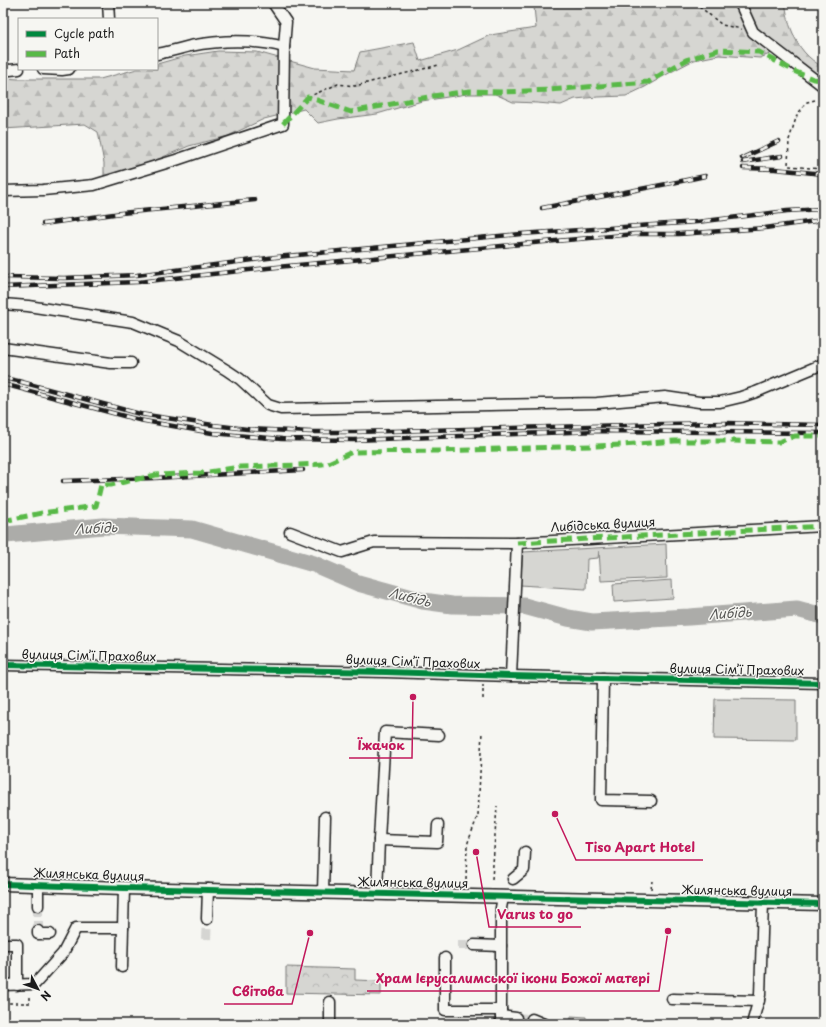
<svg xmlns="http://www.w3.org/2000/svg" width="826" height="1027" font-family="'Playpen Sans',sans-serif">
<defs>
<pattern id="forest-firs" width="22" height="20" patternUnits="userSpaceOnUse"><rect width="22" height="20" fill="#d6d6d2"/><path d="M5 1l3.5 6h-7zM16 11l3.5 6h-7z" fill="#b7b7b4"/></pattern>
<pattern id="park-crowns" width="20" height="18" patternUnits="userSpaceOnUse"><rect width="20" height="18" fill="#d6d6d2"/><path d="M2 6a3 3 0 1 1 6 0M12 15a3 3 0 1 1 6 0" fill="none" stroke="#b7b7b4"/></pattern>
</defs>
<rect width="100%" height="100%" fill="#f6f6f2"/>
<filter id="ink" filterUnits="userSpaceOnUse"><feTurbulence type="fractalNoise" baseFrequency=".025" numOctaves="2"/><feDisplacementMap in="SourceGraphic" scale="8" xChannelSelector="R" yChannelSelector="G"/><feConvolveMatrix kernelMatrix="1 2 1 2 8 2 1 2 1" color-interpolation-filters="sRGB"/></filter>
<g filter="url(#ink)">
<g fill="#d6d6d2" stroke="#797977">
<path d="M666 544 667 578 601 581 599 551 598 558 587 559 586 589 520 585 523 552Z"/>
<path d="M672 580 673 598 614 602 613 584Z"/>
<path d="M715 699 796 700V740L714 739Z"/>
</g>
<g fill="url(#forest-firs)" stroke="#797977">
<path d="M578 3H740L746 16 777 51 760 58 719 55 694 60 671 72 645 87 626 96 598 97 575 99 561 105 537 103 513 102 495 94H467L422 101 377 114 338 119 318 123 304 109 264 119 228 136 189 146 144 165 104 176V163L98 132 85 124 3 129V78L18 79H100L137 69H157V64L185 56 218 51 257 52 315 68 354 70 360 52 414 42 420 61 458 50 490 35 536 28 534 6 550 4H577Z"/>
<path d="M743 3H785C787 12 788 23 792 31 798 47 808 59 823 67V81L756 30Z"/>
</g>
<g fill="url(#park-crowns)" stroke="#797977">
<path d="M286 967 355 969V980L381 981V995L286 993Z"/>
<path d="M571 1016 586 1017V1024H571Z"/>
</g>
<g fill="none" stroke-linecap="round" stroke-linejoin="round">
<path stroke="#acaca9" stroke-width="17" d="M3 536 6 535 103 526 192 529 314 564 358 583 423 601 452 605 524 606 568 618 592 622 689 617 797 609 823 616"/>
<g stroke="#d5d5d2" stroke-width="10" stroke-dasharray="10 5" stroke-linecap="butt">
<path d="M38 931V906"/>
<path d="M206 939 207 919"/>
<path d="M458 945H474"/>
<path d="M516 1018 532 1019"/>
</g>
<g stroke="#1c1c1c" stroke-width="13">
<g id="minor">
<path d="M108 3 109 19"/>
<path d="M740 3 753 32 823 86"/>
<path d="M157 54C168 52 179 49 190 46 221 40 253 39 284 47"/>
<path d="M3 69 10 70 19 69"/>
<path d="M43 69 62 70 69 69"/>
<path d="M3 191 43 190 94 185 176 160 283 124 284 47 286 22 273 3"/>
<path d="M3 304 28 306 133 322 179 341 228 371 240 379 268 405 281 409 597 403 665 397 699 402H720L741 397 756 392 823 364"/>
<path d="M3 348 111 363H131"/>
<path d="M290 532 342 552 374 542 517 543 823 526"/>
<path d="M3 665 386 672 511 676 823 683"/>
<path d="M511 676 517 543"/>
<path d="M603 678 601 800 651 801"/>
<path d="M379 840 385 732 439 735"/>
<path d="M513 879 524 870 525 852"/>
<path d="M323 892 325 817"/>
<path d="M377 893 379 840 437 842 438 825"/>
<path d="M38 906V885"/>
<path d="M207 919 208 889"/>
<path d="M38 931V934H50"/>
<path d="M3 944H17V985"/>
<path d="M474 945 501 946"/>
<path d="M445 958V1010H501"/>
<path d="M122 967 124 888"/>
<path d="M3 985 35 984 63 953 76 928H123"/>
<path d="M672 999 759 1001"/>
<path d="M501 1016 516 1018"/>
<path d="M532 1019 544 1024"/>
<path d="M330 1024V1002"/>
<path d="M501 1024V908L503 897"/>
<path d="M752 1024 760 995 763 903"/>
</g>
</g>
<g stroke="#1c1c1c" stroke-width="15">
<path id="major" d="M3 884 124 888 823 904"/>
</g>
<g stroke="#1c1c1c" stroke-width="1.5" stroke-dasharray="3 3" stroke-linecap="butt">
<path d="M634 3 677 7 699 6 722 25 742 29"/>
<path d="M308 97 338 84 355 86 439 65"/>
<path d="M815 100 807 102 797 115 789 140 788 166 823 169"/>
<path d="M483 699V685"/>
<path d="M466 879 467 845 478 815 482 731"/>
<path d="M492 879 497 806"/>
<path d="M651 889 652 881"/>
<path d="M3 1003H30V994"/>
</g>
<use href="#minor" stroke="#f6f6f2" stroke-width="10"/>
<use href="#major" stroke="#f6f6f2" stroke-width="12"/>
<g stroke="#1c1c1c" stroke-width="4.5">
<g id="rail">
<path d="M742 158 779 141"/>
<path d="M743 162 782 156"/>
<path d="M743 168 775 169 823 174"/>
<path d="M542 208 677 182 705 176"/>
<path d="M43 224 121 213 255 200"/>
<path d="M3 277 64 278 137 275 276 257 521 234 697 222 787 211 823 209"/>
<path d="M3 287 138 282 277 267 533 243 635 234H679L765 228 823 220"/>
<path d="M3 378 18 381 140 414 213 425 247 429 311 432H354L664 424 726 423 823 425"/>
<path d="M3 384 139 420 212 433 282 439 354 440 599 431 823 433"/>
<path d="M63 481 155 478 303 470"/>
</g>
</g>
<use href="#rail" stroke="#f6f6f2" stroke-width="3" stroke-dasharray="9" stroke-linecap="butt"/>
<g stroke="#58b947" stroke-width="5" stroke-dasharray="10 5" stroke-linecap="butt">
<path d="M283 124 308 97 351 112 433 96 470 91 502 92 550 90 648 82 686 60 718 50 759 52 796 72 813 79 823 80"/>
<path d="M3 521 42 513 96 506 101 485H111L156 475 202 473 240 467 326 464 352 452 438 451 623 445 675 441H734L779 442 795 436H823"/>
<path d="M517 543 823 526"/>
</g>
<g stroke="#f6f6f2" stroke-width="8">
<g id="cycleway">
<path d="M3 665 386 672 511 676 823 683"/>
<path d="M3 884 124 888 823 904"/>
</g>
</g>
<use href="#cycleway" stroke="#00873e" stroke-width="6"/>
</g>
</g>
<g text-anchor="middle" stroke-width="3" stroke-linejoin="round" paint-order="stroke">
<g font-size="12" fill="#1c1c1c" stroke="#f6f6f2">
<text transform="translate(603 525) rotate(-3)" y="4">Либідська вулиця</text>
<text transform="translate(89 656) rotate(1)" y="4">вулиця Сімʼї Прахових</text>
<text transform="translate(413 662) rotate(2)" y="4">вулиця Сімʼї Прахових</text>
<text transform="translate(737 670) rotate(1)" y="4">вулиця Сімʼї Прахових</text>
<text transform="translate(89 875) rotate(2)" y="4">Жилянська вулиця</text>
<text transform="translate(413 883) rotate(1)" y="4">Жилянська вулиця</text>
<text transform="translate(737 891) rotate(1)" y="4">Жилянська вулиця</text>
</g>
<g font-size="13" font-style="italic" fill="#565654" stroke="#f6f6f2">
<text transform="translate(96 528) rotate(-3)" y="5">Либідь</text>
<text transform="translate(410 597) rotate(14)" y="5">Либідь</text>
<text transform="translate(730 613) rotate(-4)" y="5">Либідь</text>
</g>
</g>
<path fill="none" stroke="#c2185b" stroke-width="1.5" d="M413 697L412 758H349M555 814L576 860H703M476 852L489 927H581M668 931L659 991H367M310 933L292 1004H224"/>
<g fill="#c2185b" stroke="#f6f6f2" stroke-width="1.5">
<circle cx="413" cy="697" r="4"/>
<circle cx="555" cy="814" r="4"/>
<circle cx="476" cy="852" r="4"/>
<circle cx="668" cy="931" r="4"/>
<circle cx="310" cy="933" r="4"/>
</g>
<g font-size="13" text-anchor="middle" font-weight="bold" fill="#c2185b" stroke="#f6f6f2" stroke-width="3" stroke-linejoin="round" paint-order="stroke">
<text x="381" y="750">Їжачок</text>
<text x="640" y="852">Tiso Apart Hotel</text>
<text x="535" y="919">Varus to go</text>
<text x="513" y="983">Храм Ієрусалимської ікони Божої матері</text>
<text x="258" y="996">Світова</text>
</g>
<rect width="826" height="1027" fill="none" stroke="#f6f6f2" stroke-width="16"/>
<rect x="8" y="8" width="810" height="1011" fill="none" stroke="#1c1c1c" stroke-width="1.5" filter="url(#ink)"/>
<rect x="18" y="18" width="140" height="52" fill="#f6f6f2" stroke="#9f9f9c"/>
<rect x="26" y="31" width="20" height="6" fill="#00873e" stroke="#9f9f9c"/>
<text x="54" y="38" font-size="12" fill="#1c1c1c">Cycle path</text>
<rect x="26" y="51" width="20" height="6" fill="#58b947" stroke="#9f9f9c"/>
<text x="54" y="58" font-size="12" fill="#1c1c1c">Path</text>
<g transform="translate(38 989) rotate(131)" stroke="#f6f6f2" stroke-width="3" paint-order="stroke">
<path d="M0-3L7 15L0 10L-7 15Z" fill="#1c1c1c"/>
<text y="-6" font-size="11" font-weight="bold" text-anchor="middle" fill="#1c1c1c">N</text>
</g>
</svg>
